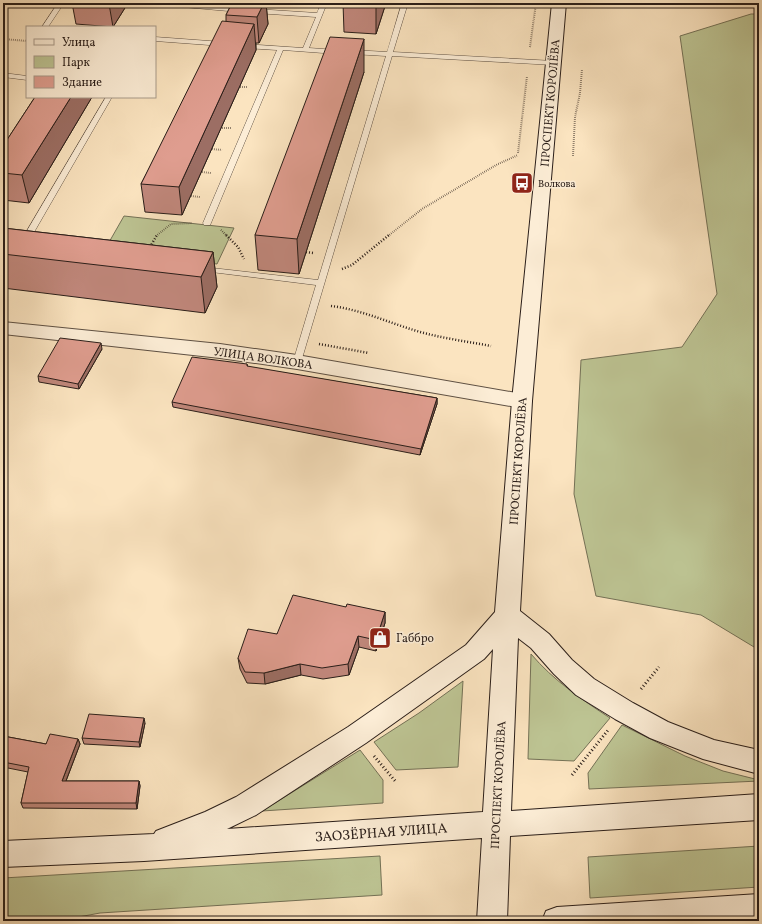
<svg xmlns="http://www.w3.org/2000/svg" width="762" height="924" font-family="Vollkorn,serif">
<rect width="100%" height="100%" fill="#fbe4c0"/>
<filter id="stains"><feTurbulence type="fractalNoise" baseFrequency=".005" numOctaves="4"/><feColorMatrix values="0 0 0 0 .2 0 0 0 0 .09 0 0 0 0 .02 0 0 0 .5 -.17"/></filter>
<radialGradient id="worn" r=".72"><stop offset=".6" stop-color="#630" stop-opacity="0"/><stop offset="1" stop-color="#630" stop-opacity=".3"/></radialGradient>
<g fill="#bdc493" stroke="#747156">
<path d="M751 14H759V650L701 615 596 596 574 494 581 360 682 347 717 294 680 36Z"/>
<path d="M124 216 234 228 217 264 104 251Z"/>
<path d="M531 654C553 680 581 699 610 718L574 761 528 759Z"/>
<path d="M463 681 458 767 396 770 374 742 419 713Z"/>
<path d="M622 725 685 756 723 771 759 780V781L589 789 588 773Z"/>
<path d="M360 750 383 780V803L262 811Z"/>
<path d="M759 846V887L590 898 588 857Z"/>
<path d="M380 856 382 895 100 913 57 921H3V878Z"/>
</g>
<g fill="none" stroke-linecap="round" stroke-linejoin="round">
<g stroke="#5e5043" stroke-width="1">
<g id="service">
<path d="M3 3H6V4L3 6Z"/>
<path d="M58 3H64L48 27H42Z"/>
<path d="M157 3H180L240 8 243 10 240 12 160 5Z"/>
<path d="M321 3H327L309 48 337 50 340 52 337 54 283 50 211 223 210 225H204L203 223 277 50 244 48 241 46 244 44 303 48 316 17 255 13 252 11 255 9 317 13Z"/>
<path d="M402 3H408L393 52 554 61 557 63 554 65 392 56 301 362 300 364H294L293 362 316 285 203 271 199 269 203 267 318 280 386 56 352 54 349 52 352 50 387 52Z"/>
<path d="M155 37 223 42 226 44 223 46 155 41Z"/>
<path d="M3 73 27 76V80L3 77Z"/>
<path d="M106 97H112L29 241 25 243H22L21 241Z"/>
</g>
</g>
<g stroke="#5e5043" stroke-width="2">
<path id="tertiary" d="M3 322 220 344 297 355 522 394 529 396 532 401 529 406 522 408 297 369 220 358 3 334Z"/>
</g>
<g stroke="#2a1e19" stroke-width="2">
<g id="secondary">
<path d="M552 3H566L532 401 520 611 549 634 572 660 594 679 633 703 668 722 714 740 759 750V774L703 759 650 738 615 719 576 695 554 674 531 648 518 638 511 811 759 794V820L510 836 507 921H477L482 838 144 861 3 867V841L154 834 156 831 205 812 236 797 348 727 466 645 495 612 512 401ZM493 649 483 812 227 829 256 815 366 743 484 659Z"/>
<path d="M759 894V921H542L546 911 557 907Z"/>
</g>
</g>
<g stroke="#2a1e19" stroke-width="2" stroke-dasharray="0.5 1.5" stroke-linecap="butt">
<path d="M3 39 27 41"/>
<path d="M530 47 536 3"/>
<path d="M240 87H248"/>
<path d="M222 128H231"/>
<path d="M212 149 222 150"/>
<path d="M518 153 527 76"/>
<path d="M573 156 575 117 580 93 582 69"/>
<path d="M202 172 211 173"/>
<path d="M191 196 200 197"/>
<path d="M221 230 227 236"/>
<path d="M156 236 171 224 192 223"/>
<path d="M388 236 422 209 496 165 518 155"/>
</g>
<g stroke="#2a1e19" stroke-width="2.5" stroke-dasharray="1 2" stroke-linecap="butt">
<path d="M226 235 238 247 244 259"/>
<path d="M150 247 157 235"/>
<path d="M306 252 313 253"/>
<path d="M342 269 352 265 389 235"/>
<path d="M331 306C365 310 395 326 428 334 448 339 470 342 491 346"/>
<path d="M319 344 369 353"/>
</g>
<g stroke="#2a1e19" stroke-width="3" stroke-dasharray="1 2.5" stroke-linecap="butt">
<path d="M641 689 659 667"/>
<path d="M374 756 396 782"/>
<path d="M572 775 609 729"/>
</g>
<use href="#service" fill="#fcedd6" fill-rule="evenodd"/>
<use href="#tertiary" fill="#fcedd6" fill-rule="evenodd"/>
<use href="#secondary" fill="#fcedd6" fill-rule="evenodd"/>
</g>
<g fill="#c0877b" stroke="#2a1e19">
<path d="M72 3H128L113 27 76 24Z"/>
<path d="M232 3H266L268 24 259 43H256V50L182 215 145 212 141 184 226 22V15Z"/>
<path d="M343 3H386L376 34 344 32Z"/>
<path d="M364 72 299 274 258 270 255 235Z"/>
<path d="M35 97H92L29 203 3 200V146Z"/>
<path d="M3 228 213 252 217 287 205 313 3 288Z"/>
<path d="M102 349 79 389 39 382 38 376Z"/>
<path d="M247 364 248 367 437 398V404L420 455 173 407 172 402Z"/>
<path d="M346 607 385 612V623L376 651 359 647 349 675 323 679 301 675 265 684 247 683 240 669 238 658 277 634Z"/>
<path d="M145 723 140 747 84 744 82 738Z"/>
<path d="M3 736 46 744 78 739 80 744 66 781H139L140 786 137 809 23 808 21 803 28 772 3 767Z"/>
</g>
<g fill="#9c6e64" stroke="#2a1e19">
<path d="M110 3H128L113 27 109 4Z"/>
<path d="M264 3H266L268 24 259 43 257 17Z"/>
<path d="M376 3H386L376 34Z"/>
<path d="M254 24 256 50 182 215 179 187Z"/>
<path d="M364 39V72L299 274 297 239Z"/>
<path d="M71 97H92L29 203 22 175Z"/>
<path d="M213 252 217 287 205 313 201 277Z"/>
<path d="M101 343 102 349 79 389 78 384Z"/>
<path d="M437 398V404L420 455 421 449Z"/>
<path d="M385 612V623L376 651V640Z"/>
<path d="M358 636 359 647 349 675 348 664Z"/>
<path d="M300 664 301 675 265 684 264 673Z"/>
<path d="M144 718 145 723 140 747 139 742Z"/>
<path d="M78 739 80 744 64 786 62 781Z"/>
<path d="M139 781 140 786 137 809 136 803Z"/>
</g>
<g fill="#df9d8f" stroke="#2a1e19">
<path d="M92 3H110L109 4Z"/>
<path d="M232 3H264L257 17 226 15Z"/>
<path d="M222 21 254 24 179 187 141 184Z"/>
<path d="M330 37 364 39 297 239 255 235Z"/>
<path d="M35 97H71L22 175 3 173V146Z"/>
<path d="M3 228 213 252 201 277 3 254Z"/>
<path d="M60 338 101 343 78 384 38 376Z"/>
<path d="M192 357 247 364V366L437 398 421 449 172 402Z"/>
<path d="M293 595 346 607 347 604 385 612 376 640 358 636 348 664 322 668 300 664 264 673 245 672 238 658 248 629 277 634Z"/>
<path d="M89 714 144 718 139 742 82 738Z"/>
<path d="M50 734 78 739 62 781H139L136 803H21L29 767 3 762V736L46 744Z"/>
</g>
<defs>
<g id="bus-square" transform="scale(1.15)"><rect x="-9" y="-9" width="18" height="18" rx="4" fill="#8f2418" stroke="#fcedd6"/><path d="M-5-6H5V4H4V6H2V4H-2V6H-4V4H-5ZM-3.5-4V0h7V-4ZM-3.5 1.2v1.5H-2V1.2ZM2 1.2v1.5H3.5V1.2Z" fill="#fff"/></g>
<g id="shop-square" transform="scale(1.15)"><rect x="-9" y="-9" width="18" height="18" rx="4" fill="#8f2418" stroke="#fcedd6"/><path d="M-5-2.5h2.3a2.7 3.5 0 0 1 5.4 0H5L5.5 6h-11ZM-1.5-2.5h3a1.5 2.3 0 0 0-3 0Z" fill="#fff"/></g>
</defs>
<g fill-rule="evenodd">
<use href="#bus-square" x="522" y="183"/>
<use href="#shop-square" x="380" y="638"/>
</g>
<g text-anchor="middle" stroke-width="3" stroke-linejoin="round" paint-order="stroke">
<g font-size="10" fill="#2a1e19" stroke="#fcedd6" text-anchor="start">
<text x="538" y="187">Волкова</text>
</g>
<g font-size="12" fill="#2a1e19" stroke="#fcedd6">
<text transform="translate(550 103) rotate(-85)" y="4">ПРОСПЕКТ КОРОЛЁВА</text>
<text transform="translate(263 358) rotate(8)" y="4">УЛИЦА ВОЛКОВА</text>
<text transform="translate(518 461) rotate(-86)" y="4">ПРОСПЕКТ КОРОЛЁВА</text>
<text transform="translate(498 785) rotate(-87)" y="4">ПРОСПЕКТ КОРОЛЁВА</text>
</g>
<g font-size="12" fill="#2a1e19" stroke="#fcedd6" text-anchor="start">
<text x="396" y="642">Габбро</text>
</g>
<g font-size="14" fill="#2a1e19" stroke="#fcedd6">
<text transform="translate(381 832) rotate(-4)" y="5">ЗАОЗЁРНАЯ УЛИЦА</text>
</g>
</g>
<rect width="762" height="924" fill="none" stroke="#fbe4c0" stroke-width="16"/>
<rect x="4" y="4" width="754" height="916" fill="none" stroke="#2a1e19" stroke-width="2"/>
<rect x="8" y="8" width="746" height="908" fill="none" stroke="#2a1e19"/>
<rect x="26" y="26" width="130" height="72" fill="#fcedd6" stroke="#a89a8a"/>
<rect x="34" y="39" width="20" height="6" fill="#fcedd6" stroke="#a89a8a"/>
<text x="62" y="46" font-size="12" fill="#2a1e19">Улица</text>
<rect x="34" y="56" width="20" height="12" fill="#bdc493" stroke="#a89a8a"/>
<text x="62" y="66" font-size="12" fill="#2a1e19">Парк</text>
<rect x="34" y="76" width="20" height="12" fill="#df9d8f" stroke="#a89a8a"/>
<text x="62" y="86" font-size="12" fill="#2a1e19">Здание</text>
<rect width="100%" height="100%" filter="url(#stains)"/>
<rect width="100%" height="100%" fill="url(#worn)"/>
</svg>
